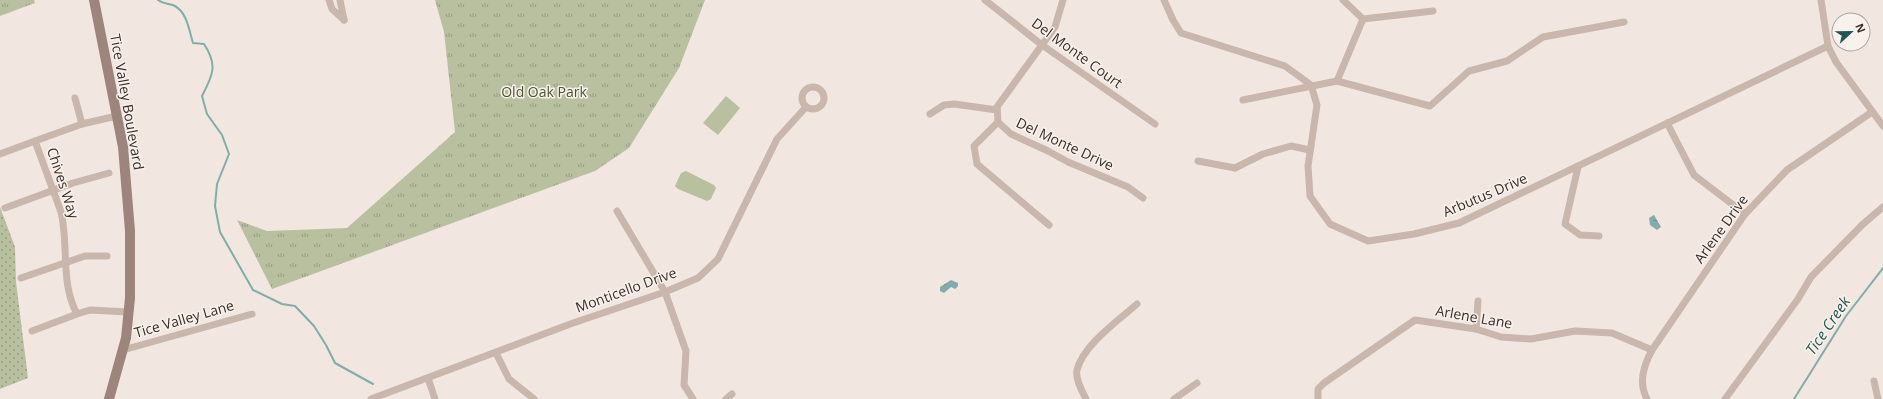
<svg xmlns="http://www.w3.org/2000/svg" width="1883" height="399" font-family="'Open Sans',sans-serif">
<defs>
<pattern id="park-tufts" width="24" height="20" patternUnits="userSpaceOnUse"><rect width="24" height="20" fill="#b9c0a0"/><path d="M3 7l-1-3M5 7V3M7 7l1-3M15 17l-1-3M17 17v-4M19 17l1-3" fill="none" stroke="#979c83"/></pattern>
<pattern id="garden-dots" width="8" height="8" patternUnits="userSpaceOnUse"><rect width="8" height="8" fill="#b9c0a0"/><path d="M2 2h.1M6 6h.1" fill="none" stroke="#979c83" stroke-width="1.8" stroke-linecap="round"/></pattern>
<pattern id="water-ripples" width="26" height="14" patternUnits="userSpaceOnUse"><rect width="26" height="14" fill="#80adaa"/><path d="M2 4q2-2 4 0t4 0M15 11q2-2 4 0t4 0" fill="none" stroke="#6a8d8b"/></pattern>
</defs>
<rect width="100%" height="100%" fill="#f2e7e0"/>
<g fill="#b9c0a0">
<path d="M726 96 740 108 718 135 703 123Z"/>
<path d="M686 171 714 185 716 188 711 199 707 201 678 189 675 186 681 173Z"/>
</g>
<g fill="url(#park-tufts)">
<path d="M0 0H34L35 3 0 16Z"/>
<path d="M435 0H705L679 68 629 148 595 171 272 289 237 220 267 231 347 228 455 132 444 32Z"/>
</g>
<path fill="url(#garden-dots)" d="M0 207 15 247 16 282 28 378 0 389Z"/>
<g fill="url(#water-ripples)">
<path d="M1654 215 1661 227 1657 230 1650 225 1649 218Z"/>
<path d="M951 280 958 283V286L955 289 951 287 944 293 940 291V287Z"/>
</g>
<g fill="none" stroke-linecap="round" stroke-linejoin="round">
<g stroke="#80adaa" stroke-width="2">
<path d="M158 0C163 4 167 3 173 5 187 11 189 30 193 43L204 44C218 65 213 75 202 96L207 114 222 135 229 154 217 184 215 206 220 232 253 290 282 304 295 306 314 326 326 345 335 363 373 384"/>
<path d="M1794 399 1846 316 1883 268"/>
</g>
<g stroke="#c9b6ac" stroke-width="7">
<path d="M329 0 332 9 344 20"/>
<path d="M340 0 344 20"/>
<path d="M985 0 1042 45 1155 124"/>
<path d="M1063 0 1055 27 997 107 998 122 1011 134 1048 151 1068 162 1128 187 1143 198"/>
<path d="M1164 0 1173 20 1181 33 1285 66 1311 85 1317 105 1308 166 1310 196 1330 224 1368 241 1414 234 1459 223 1828 46"/>
<path d="M1343 0 1363 19"/>
<path d="M1821 0 1828 46 1836 62 1883 126"/>
<path d="M1363 19 1433 11"/>
<path d="M1337 81 1363 19"/>
<circle cx="813" cy="98" r="11"/>
<path d="M75 98 82 124"/>
<path d="M1243 100 1337 81 1430 106 1469 71 1507 61 1543 37 1624 22"/>
<path d="M930 114 944 105 954 104 997 110"/>
<path d="M117 116 82 124 35 141 61 212C69 245 60 283 77 314L90 310 128 312"/>
<path d="M998 122 974 146 977 164 1049 225"/>
<path d="M1667 123 1694 175 1745 214"/>
<path d="M0 154 35 141"/>
<path d="M1198 161 1235 168 1263 154 1291 146 1310 150"/>
<path d="M1578 167 1565 224 1580 235 1599 236"/>
<path d="M5 208 73 183 109 173"/>
<path d="M617 211 665 292 686 351 684 385 693 399"/>
<path d="M21 278 85 256H107"/>
<path d="M1476 329 1478 301"/>
<path d="M32 331 77 314"/>
<path d="M123 350 252 314"/>
<path d="M496 353 509 379 534 399"/>
<path d="M428 378 435 399"/>
<path d="M1874 381 1878 399"/>
<path d="M371 399 573 323 665 292 698 278 718 259 777 139 806 107"/>
<path d="M726 399 732 394"/>
<path d="M1086 399C1082 391 1075 379 1077 370 1083 345 1119 320 1137 304"/>
<path d="M1174 399 1197 383"/>
<path d="M1318 399V389L1324 383 1415 320 1476 329 1501 337 1531 339 1575 331 1612 333 1652 350"/>
<path d="M1647 399C1638 382 1644 365 1652 350L1745 214 1787 170 1872 112"/>
<path d="M1725 399 1798 299 1811 277 1862 225 1883 207"/>
</g>
<path stroke="#9d857d" stroke-width="10" d="M94 0 123 147 130 231V298L126 338 109 399"/>
</g>
<g text-anchor="middle" stroke-width="3" stroke-linejoin="round" paint-order="stroke">
<g font-size="14" fill="#382d2a" stroke="#f9f2ec">
<text transform="translate(1077 53) rotate(36)" y="5">Del Monte Court</text>
<text transform="translate(127 102) rotate(80)" y="5">Tice Valley Boulevard</text>
<text transform="translate(1065 144) rotate(25)" y="5">Del Monte Drive</text>
<text transform="translate(63 183) rotate(72)" y="5">Chives Way</text>
<text transform="translate(1485 195) rotate(-23)" y="5">Arbutus Drive</text>
<text transform="translate(1721 229) rotate(-54)" y="5">Arlene Drive</text>
<text transform="translate(626 290) rotate(-20)" y="5">Monticello Drive</text>
<text transform="translate(1474 317) rotate(10)" y="5">Arlene Lane</text>
<text transform="translate(184 319) rotate(-16)" y="5">Tice Valley Lane</text>
</g>
<g font-size="14" fill="#4b5530" stroke="#f9f2ec">
<text x="544" y="97">Old Oak Park</text>
</g>
<g font-size="15" font-style="italic" fill="#225755" stroke="#f9f2ec">
<text transform="translate(1828 326) rotate(-56)" y="5">Tice Creek</text>
</g>
</g>
<g transform="translate(1851 32) rotate(68)"><circle r="19" fill="#f9f2ec" stroke="#aca39e"/>
<path d="M0-3L7 15L0 10L-7 15Z" fill="#225755"/>
<text y="-6" font-size="11" font-weight="bold" text-anchor="middle" fill="#382d2a">N</text>
</g>
</svg>
